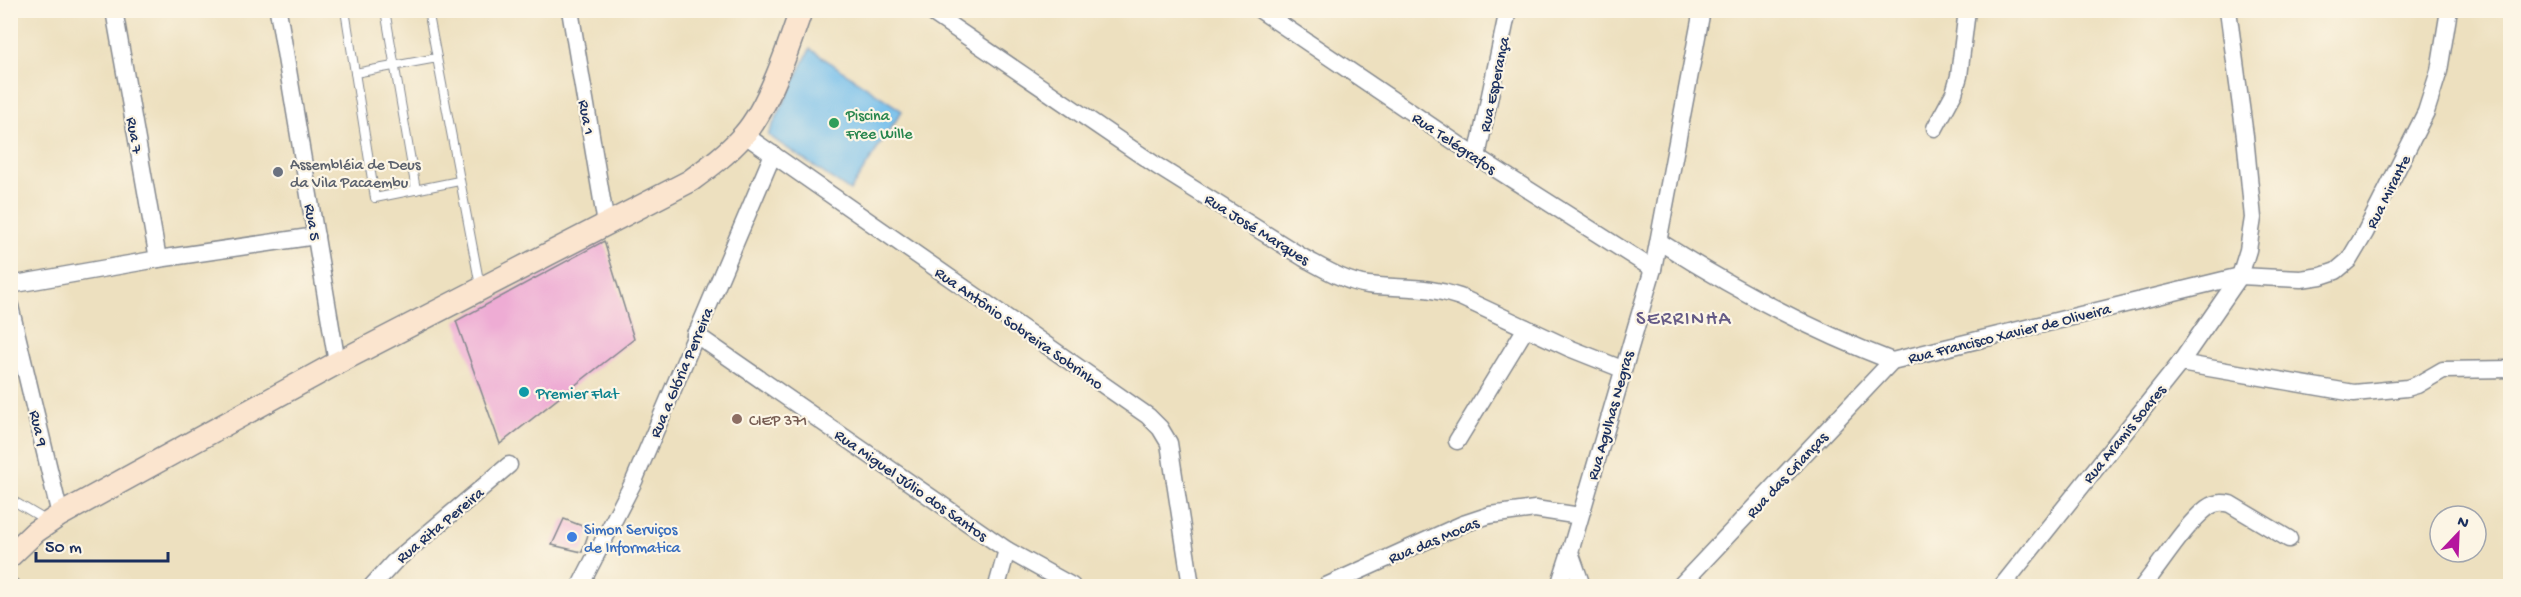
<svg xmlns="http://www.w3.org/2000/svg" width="2521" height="597" font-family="'Gochi Hand',sans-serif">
<rect width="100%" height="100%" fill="#fcf5e5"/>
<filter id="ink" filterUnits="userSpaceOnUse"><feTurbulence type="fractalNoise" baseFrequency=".0167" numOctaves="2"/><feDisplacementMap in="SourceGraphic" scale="12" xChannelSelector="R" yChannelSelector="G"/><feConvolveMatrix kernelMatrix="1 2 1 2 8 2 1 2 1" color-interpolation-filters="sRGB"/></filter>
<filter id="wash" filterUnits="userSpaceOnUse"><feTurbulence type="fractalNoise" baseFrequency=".008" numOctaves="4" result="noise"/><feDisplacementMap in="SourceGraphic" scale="24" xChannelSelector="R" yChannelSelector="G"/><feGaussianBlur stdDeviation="1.35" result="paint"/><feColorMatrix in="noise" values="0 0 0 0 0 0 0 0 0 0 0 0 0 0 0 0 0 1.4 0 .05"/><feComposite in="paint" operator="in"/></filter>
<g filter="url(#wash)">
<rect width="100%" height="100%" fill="#ede0bf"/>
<path fill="#72beec" stroke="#4676a5" stroke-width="1.5" d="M810 49 902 111 850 191 768 135Z"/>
<g id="blocks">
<g fill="#eeacd4">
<path d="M604 241 634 339 500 444 456 321Z"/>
<path d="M564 519 590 529 582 552 552 545Z"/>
</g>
</g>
</g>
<g filter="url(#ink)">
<use href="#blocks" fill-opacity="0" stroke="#84888e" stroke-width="1.5"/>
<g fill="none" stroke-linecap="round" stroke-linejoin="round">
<g stroke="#84888e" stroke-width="10">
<g id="lane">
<path d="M345 10 375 198 459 181"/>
<path d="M385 10 416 190"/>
<path d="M428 10 480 286"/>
<path d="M355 73 437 58"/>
<path d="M10 499 49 522"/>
</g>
</g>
<g stroke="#84888e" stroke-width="19">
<g id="street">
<path d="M114 10 158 259"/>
<path d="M278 10 337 363"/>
<path d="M570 10 606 224"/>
<path d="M928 10 1157 166 1304 258C1323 268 1345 282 1368 285 1402 289 1425 285 1460 297L1569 348 1622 369"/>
<path d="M1260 10 1477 157 1653 269"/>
<path d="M1935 128 1954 93 1959 76 1967 10"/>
<path d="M745 135 1148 416 1160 428 1169 443 1191 586"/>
<path d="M1477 157 1508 10"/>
<path d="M1660 242C1734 289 1810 330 1892 361L2240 276 2301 279 2321 276 2336 271 2349 260 2365 233 2426 112 2439 71 2449 10"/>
<path d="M10 285 158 259 316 236"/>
<path d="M10 306 60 515"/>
<path d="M695 334 1007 550 1072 586"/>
<path d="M2180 363 2354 393 2407 388 2417 385 2443 370 2510 369"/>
<path d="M1457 441 1526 328"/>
<path d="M10 586H11"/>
<path d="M372 586 394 562 509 465"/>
<path d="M580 586 634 481 773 154"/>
<path d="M997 586 1007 550"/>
<path d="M1326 586 1463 524 1490 515 1535 509 1580 516"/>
<path d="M1559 586 1570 552"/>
<path d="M1582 586 1570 552 1653 269 1702 10"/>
<path d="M1680 586 1892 361"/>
<path d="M2002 586 2180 363 2240 276 2248 250 2253 218 2245 136 2228 10"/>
<path d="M2143 586C2161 564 2185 525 2207 508 2215 502 2222 502 2230 504L2289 539"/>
</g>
</g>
<g stroke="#84888e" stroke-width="25">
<path id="secondary" d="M10 556 35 532 60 515 337 363 690 181C709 167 727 154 743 136 768 109 789 46 801 10"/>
</g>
<use href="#lane" stroke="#fff" stroke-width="8"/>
<use href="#street" stroke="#fff" stroke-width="16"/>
<use href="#secondary" stroke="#fbe5cf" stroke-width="22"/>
</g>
</g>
<circle fill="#2e9e5b" stroke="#fcf5e5" stroke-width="2" cx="834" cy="123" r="6"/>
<circle fill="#6b7280" stroke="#fcf5e5" stroke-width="2" cx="278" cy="172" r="6"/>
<circle fill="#0f9aa8" stroke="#fcf5e5" stroke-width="2" cx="524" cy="392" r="6"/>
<circle fill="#8d6e63" stroke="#fcf5e5" stroke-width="2" cx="737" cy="419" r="6"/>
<circle fill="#3f7fe0" stroke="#fcf5e5" stroke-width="2" cx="572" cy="537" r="6"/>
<g text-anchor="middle" stroke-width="4.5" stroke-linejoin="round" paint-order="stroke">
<g font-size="16" fill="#1b2f5e" stroke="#fcf5e5">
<text transform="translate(1493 84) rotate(-78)" y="6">Rua Esperança</text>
<text transform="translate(588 117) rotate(80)" y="6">Rua 1</text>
<text transform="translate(136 135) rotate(80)" y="6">Rua 7</text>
<text transform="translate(1455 142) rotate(34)" y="6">Rua Telégrafos</text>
<text transform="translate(2387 191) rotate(-63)" y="6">Rua Mirante</text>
<text transform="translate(314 222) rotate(80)" y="6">Rua 5</text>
<text transform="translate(1258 228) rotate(32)" y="6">Rua José Marques</text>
<text transform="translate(1020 327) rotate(35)" y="6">Rua Antônio Sobreira Sobrinho</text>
<text transform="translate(2009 332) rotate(-14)" y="6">Rua Francisco Xavier de Oliveira</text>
<text transform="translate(680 372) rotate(-67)" y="6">Rua a Glória Perreira</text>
<text transform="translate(1609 415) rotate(-74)" y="6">Rua Agulhas Negras</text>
<text transform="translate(40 428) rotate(77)" y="6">Rua 9</text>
<text transform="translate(2123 433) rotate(-51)" y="6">Rua Aramis Soares</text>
<text transform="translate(1786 474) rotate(-47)" y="6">Rua das Crianças</text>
<text transform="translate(912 484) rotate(35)" y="6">Rua Miguel Júlio dos Santos</text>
<text transform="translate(439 524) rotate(-40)" y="6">Rua Rita Pereira</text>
<text transform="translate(1433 539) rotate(-23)" y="6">Rua das Mocas</text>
</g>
<g font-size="16" fill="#27864d" stroke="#fcf5e5" text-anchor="start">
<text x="846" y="120">Piscina<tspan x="846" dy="18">Free Wille</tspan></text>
</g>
<g font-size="16" fill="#5b616d" stroke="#fcf5e5" text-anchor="start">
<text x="290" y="169">Assembléia de Deus<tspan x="290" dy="18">da Vila Pacaembu</tspan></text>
</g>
<g font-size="16" fill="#0d838f" stroke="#fcf5e5" text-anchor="start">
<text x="536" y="398">Premier Flat</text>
</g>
<g font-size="16" fill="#785e54" stroke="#fcf5e5" text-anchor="start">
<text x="749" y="425">CIEP 371</text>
</g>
<g font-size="16" fill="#366cbe" stroke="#fcf5e5" text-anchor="start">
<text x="584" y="534">Simon Serviços<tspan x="584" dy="18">de Informatica</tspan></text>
</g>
<g font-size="20" letter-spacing="1.5" fill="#655b87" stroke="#fcf5e5">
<text x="1684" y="324">SERRINHA</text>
</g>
</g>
<rect width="2521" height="597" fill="none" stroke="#fcf5e5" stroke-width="36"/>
<g transform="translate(2458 534) rotate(23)"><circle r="28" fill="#fcf5e5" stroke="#a2a6af" stroke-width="1.5"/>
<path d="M0-4.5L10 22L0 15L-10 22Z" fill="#b5179e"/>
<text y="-9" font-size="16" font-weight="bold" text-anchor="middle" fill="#1b2f5e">N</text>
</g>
<path d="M36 552v9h132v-9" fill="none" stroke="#1b2f5e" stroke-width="3"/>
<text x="45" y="552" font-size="18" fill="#1b2f5e" stroke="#fcf5e5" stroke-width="4.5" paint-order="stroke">50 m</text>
</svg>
